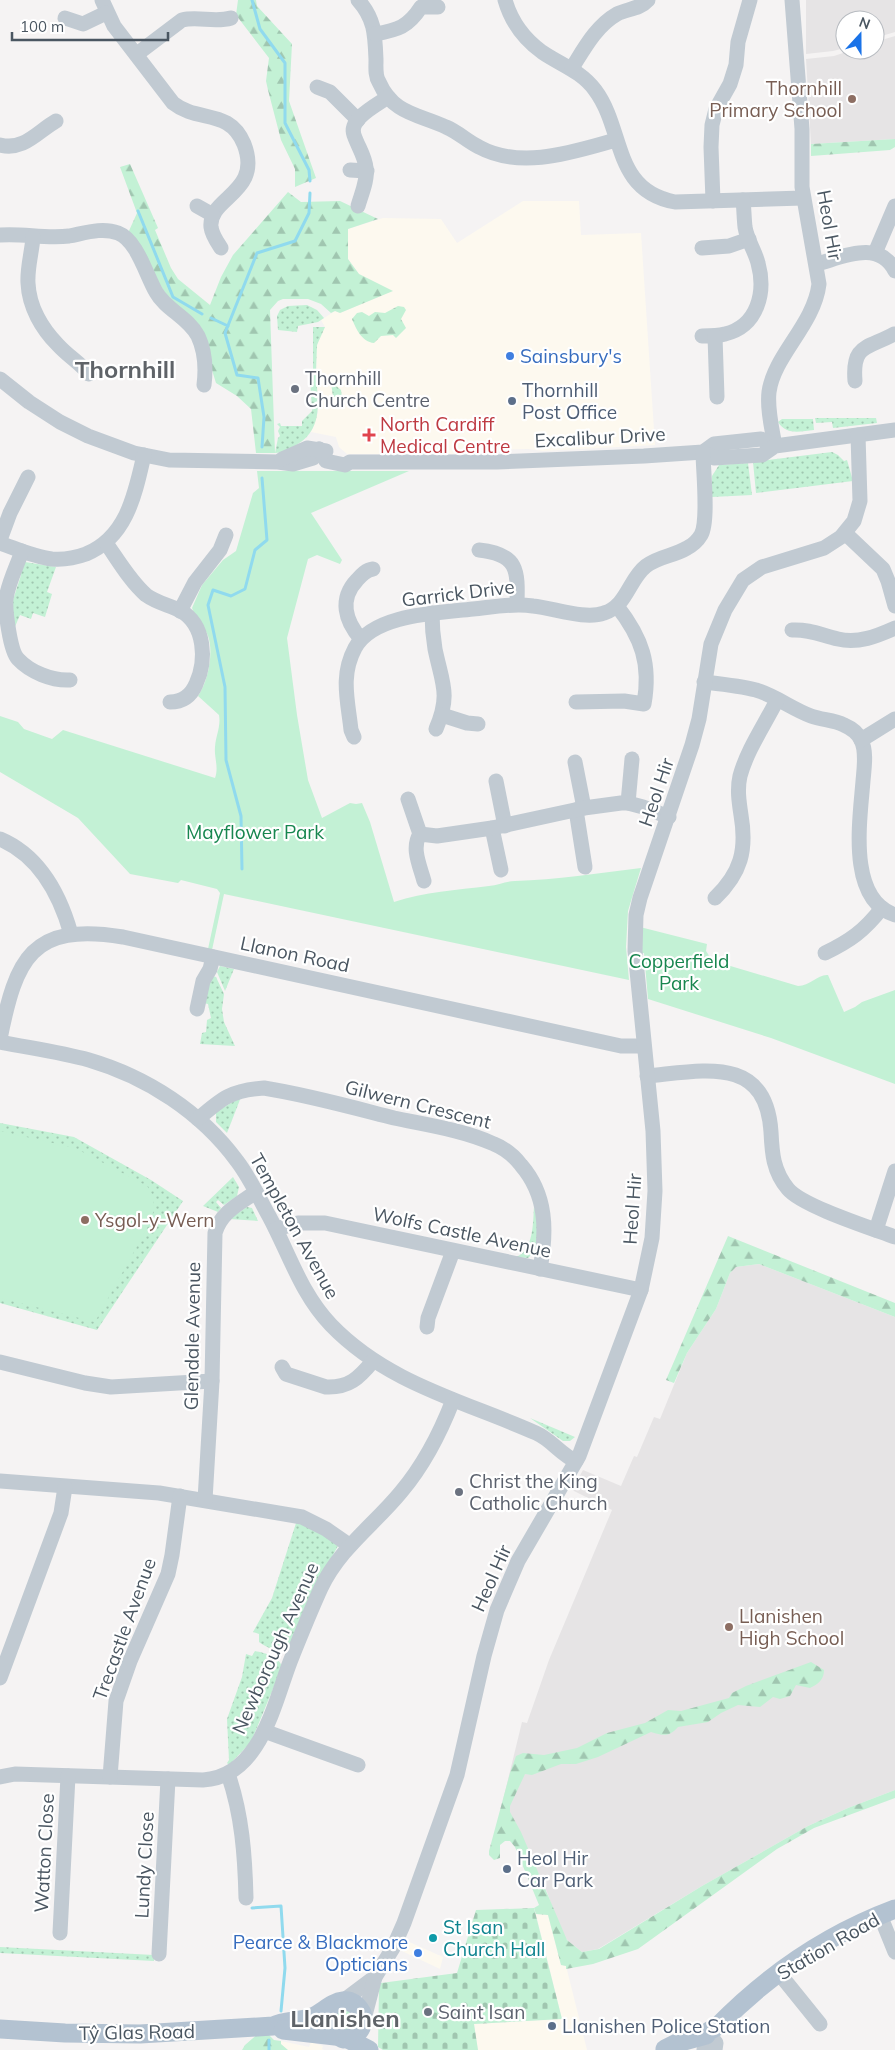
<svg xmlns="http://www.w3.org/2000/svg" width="895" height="2050" font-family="Mulish,sans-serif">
<defs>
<pattern id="grass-dots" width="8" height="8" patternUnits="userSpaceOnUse" patternTransform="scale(1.25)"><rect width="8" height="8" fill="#c3f1d5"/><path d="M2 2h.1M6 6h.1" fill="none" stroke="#a0c6b0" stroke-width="1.8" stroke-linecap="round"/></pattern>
<pattern id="forest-firs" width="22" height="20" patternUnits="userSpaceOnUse" patternTransform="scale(1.25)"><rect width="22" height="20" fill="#c3f1d5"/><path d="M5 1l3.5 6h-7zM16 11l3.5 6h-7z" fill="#a0c6b0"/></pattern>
<pattern id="cemetery-stones" width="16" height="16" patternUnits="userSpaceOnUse" patternTransform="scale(1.25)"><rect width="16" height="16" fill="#c3f1d5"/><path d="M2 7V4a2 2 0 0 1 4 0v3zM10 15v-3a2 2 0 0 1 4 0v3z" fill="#a0c6b0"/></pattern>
</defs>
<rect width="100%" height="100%" fill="#f5f3f3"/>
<g fill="#fdf9ef">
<path d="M523 201H579L581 235 641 233 655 445 543 451 528 449 485 450 460 454H347L339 447 336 437 311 432 318 413 316 351 319 338 325 327 321 320 335 311 340 313 392 291 359 274 348 259V229L383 218 441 219 457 243Z"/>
<path d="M536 1914 548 1915 561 1965 566 1966 587 2050H478L474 2024 562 2019Z"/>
<path d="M407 1941 443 1957 440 1969 402 1951Z"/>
<path d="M281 2041 309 2047 311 2042 323 2046 322 2049 324 2050H280Z"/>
</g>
<g fill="#e6e4e5">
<path d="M806 0H895V32L875 38V20H845V48L833 51 806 54Z"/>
<path d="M895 36V139L811 144 806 59 834 56 852 50H875V42Z"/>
<path d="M759 1264 895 1317V1790L848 1808 808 1826 702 1886 598 1949 582 1952 567 1940 560 1929 547 1892 503 1800 522 1722 527 1723 549 1660 612 1510 572 1490 583 1470 621 1486 634 1456 637 1457 654 1417 660 1419 687 1353 716 1309 730 1273 736 1267Z"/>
</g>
<g fill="url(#grass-dots)">
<path d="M307 305 317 310 324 318 318 322 298 326 297 332 278 330 277 316 280 310 288 306Z"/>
<path d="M313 327H325L317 345 316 370 313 371Z"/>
<path d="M316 375C318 404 324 431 293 447 287 450 282 453 275 453L278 438 280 436 278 431 280 427 277 424 280 423 281 426H302V421L312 411 310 376Z"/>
<path d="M331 382 341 390 342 397H333Z"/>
<path d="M876 418 877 423 833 428 832 422 816 423 815 418Z"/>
<path d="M782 419H813L814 430C801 431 787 436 778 422Z"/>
<path d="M832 452 838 455 844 461 847 460 853 481 756 493 753 462Z"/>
<path d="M748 463 752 495 712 497V476L719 465Z"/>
<path d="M25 562 56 567 47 592 52 594 45 617 33 613 31 619 20 615 14 629 12 603 21 575 19 571Z"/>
<path d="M220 966 234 969 225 991 217 972Z"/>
<path d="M213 976 216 977 224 994 222 1009 224 1022 235 1046 200 1044 202 1033 206 1032 207 1020 211 1018 208 1004 203 1003 209 981Z"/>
<path d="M241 1097 227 1133 216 1122V1112Z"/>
<path d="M0 1123 74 1137 151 1180 183 1201 97 1330 0 1303Z"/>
<path d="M233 1177 239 1187 237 1196 224 1205 218 1200 216 1202 221 1208 218 1212 203 1206Z"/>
<path d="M534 1206C538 1221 543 1247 528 1258L516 1257C534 1251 533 1221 534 1206Z"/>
<path d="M247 1207 252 1208 258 1221 229 1219Z"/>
<path d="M530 1418 575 1437 570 1441H563Z"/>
<path d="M297 1520 339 1544 321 1577 288 1650C279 1653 265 1647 259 1642V1634L253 1632 272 1598Z"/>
<path d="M255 1651C265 1653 280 1657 282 1667L251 1742 229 1765 227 1763 229 1760 227 1719 242 1677 246 1654 252 1656Z"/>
<path d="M0 1947 154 1955V1961L0 1953Z"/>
</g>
<g fill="url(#forest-firs)">
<path d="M238 0H256L257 6 292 44 289 101 316 178 295 187V169L281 140 268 90 266 81 269 58 236 15Z"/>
<path d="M895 139V147L890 150 811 156V144Z"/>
<path d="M130 164 158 228 155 230 171 268 178 279 210 305 221 277 233 255 288 192 301 202 340 201 378 219 348 229V259L359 274 393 291 340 313 335 311 331 313 321 304 308 299H283L278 301 270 310 275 453H256L251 409 237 396 216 383 211 367 128 233 137 213 120 167Z"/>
<path d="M398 306 404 307 406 310 401 319 406 328 396 338 393 335 381 336 374 343C362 342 356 329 352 319L357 313 362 312 369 316 375 312 385 313Z"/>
<path d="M728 1236 895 1303V1317L759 1264 736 1267 730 1273 716 1309 687 1353 674 1383 666 1380Z"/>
<path d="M811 1662 824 1670C824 1680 818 1684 810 1688L796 1685 790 1696 780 1699 773 1697 760 1707 738 1705 721 1713 708 1722 678 1727C669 1737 664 1736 651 1732L598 1757 576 1764H561L532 1775 525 1774 510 1806V1812L521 1832 567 1940 582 1952 599 1949 702 1886 808 1826 848 1808 895 1790V1798L814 1828 777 1849 638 1949 593 1964 566 1969V1966L561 1965 548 1915 536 1914 534 1908 539 1905 515 1847 510 1841H505L500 1845V1858L494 1860 489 1855V1851L510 1773 516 1756 523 1753 544 1755 577 1748 607 1733 645 1723 668 1710 681 1711 729 1698 732 1693 746 1686Z"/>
<path d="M345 2005 359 2019 343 2033 331 2015Z"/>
<path d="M259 2033 269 2035 274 2040 281 2041V2044L288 2050H242L245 2045Z"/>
</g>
<path fill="url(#cemetery-stones)" d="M534 1908 562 2019 474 2024 478 2050H383L378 2047 379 1988 381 1983 457 1973 476 1910Z"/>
<g fill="#c3f1d5">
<path d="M257 471H409L311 513 342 560 340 564 317 555 308 559 287 638 297 715 308 780 322 818 350 803 356 804 362 803 370 822 394 902C425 892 456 890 489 886 498 885 506 881 515 881 556 880 599 873 641 868L628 911 626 947 629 980 224 894 212 950 208 949 220 893 217 889 181 880 178 883 130 874 78 818 0 772V716L18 722 24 729 52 739 63 730 215 778C219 767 214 758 215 747 216 735 221 727 219 715L198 696C208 682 214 652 208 636 204 626 196 618 192 608L202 585 223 560 236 551 253 493 259 488Z"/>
<path d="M640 927 707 944 706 951 710 957 717 962 798 986C810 986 818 974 828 975L844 1012 855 1007 862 1002 895 990V1084L771 1038 648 999 644 953H640Z"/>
<path d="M0 1131 75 1148 147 1186C156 1197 155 1210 150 1223L95 1322 0 1298Z"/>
</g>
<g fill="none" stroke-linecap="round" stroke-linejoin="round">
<g stroke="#90daee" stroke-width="3">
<path d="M252 0 260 29 285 63V123L309 170 310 181"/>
<path d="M138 211 173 297 202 314"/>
<path d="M211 318 228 326"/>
<path d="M262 447 264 417 258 378 237 375 225 333 257 253 295 241 309 213 310 193"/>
<path d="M242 869 241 816 226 760 225 687 208 605 213 590 231 596 245 589 255 550 267 540 262 478"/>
<path d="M252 1908 281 1906 285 1968 281 2011"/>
<path d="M269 2040V2050"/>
</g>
<g stroke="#c1cad2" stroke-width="15">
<path d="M102 0 114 26 173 103C198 123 229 108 244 144 263 193 208 197 211 227 212 235 217 242 221 248"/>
<path d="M358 0C375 19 375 35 376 60 376 67 375 76 379 82 393 114 418 114 446 127 458 132 467 141 479 147 521 170 573 152 616 140"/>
<path d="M505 0C511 21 524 39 542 52 561 65 581 71 595 90 625 130 612 190 675 202L803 198"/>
<path d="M65 18 83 24 106 13"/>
<path d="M375 34C398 30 408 27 421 7H438"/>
<path d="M137 54 182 20C198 16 215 23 231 18"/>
<path d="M572 68C584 49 596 26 617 14 627 9 640 9 648 0"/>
<path d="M317 87 330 92 358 120"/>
<path d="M0 145C24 151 37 132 56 121"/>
<path d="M350 170 367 171"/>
<path d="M713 201 711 147 712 125 716 109 730 84 736 65 738 42 750 0"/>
<path d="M197 206 213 215"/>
<path d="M358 206C361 195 368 180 366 168 365 156 358 147 354 135 348 119 377 105 388 97"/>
<path d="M0 235C23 233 45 239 69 236 85 233 102 227 118 233 137 240 146 275 156 292 166 310 188 317 198 336 205 351 206 369 204 385"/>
<path d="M33 237C32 252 27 268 28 283 29 307 42 329 58 345 68 356 80 363 89 374"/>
<path d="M702 248 729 246 749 239"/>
<path d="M875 253 895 206"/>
<path d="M817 264C843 257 879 239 895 271"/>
<path d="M702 336C710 336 718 336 725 334 758 326 766 292 758 263 755 251 747 240 745 227 744 218 744 209 743 200"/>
<path d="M715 336 717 397"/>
<path d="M0 379 29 402 60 422 88 436 134 453 169 460 278 462 293 464 313 458 319 449"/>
<path d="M855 381C852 344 867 349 894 334"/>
<path d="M775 446C772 429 767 409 769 392 774 355 814 325 819 284L802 187V129L792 0"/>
<path d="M319 449 326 461 345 465 350 462H497L644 456 703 452 714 444 761 439 775 446"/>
<path d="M703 452 714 458 762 455 775 446 895 430"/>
<path d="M282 459 307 448 326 451"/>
<path d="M845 533 883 569 888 581 895 606"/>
<path d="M0 540 10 513 28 477"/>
<path d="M0 543C17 549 34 557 52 559 64 560 75 558 86 554 127 537 135 494 144 455"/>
<path d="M106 543C118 560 130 581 146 595 157 603 169 605 181 611 205 625 207 660 196 684 191 696 182 702 170 702"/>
<path d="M479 550C518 554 518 570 517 604"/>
<path d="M22 551C17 566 8 583 6 599 5 610 10 651 18 659 30 672 52 681 70 680"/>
<path d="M180 611 195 582 220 550 226 535"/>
<path d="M432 613C432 625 433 637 435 649 442 683 451 694 436 729"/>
<path d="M792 630C809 629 821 635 838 639 858 644 877 636 895 628"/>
<path d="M361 639C345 621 339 599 357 580 362 574 366 570 373 569"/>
<path d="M704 682C721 684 740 686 756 690 776 696 792 709 811 716 822 720 834 720 844 725 851 728 858 733 861 740 867 751 864 769 863 781 860 820 847 899 895 915"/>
<path d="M576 702 624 701 644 704C651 664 642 638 617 606"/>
<path d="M442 715 467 723 478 724"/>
<path d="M354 737 351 730C348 701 340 676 355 648 373 614 438 613 473 609 493 607 513 603 533 606 554 608 585 620 604 613 627 606 629 579 646 566 659 556 674 556 687 548 693 545 698 540 701 535 709 521 703 470 703 452"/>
<path d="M861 740 895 719"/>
<path d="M575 762 584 808"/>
<path d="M496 781 505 826"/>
<path d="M408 799 420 834"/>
<path d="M628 803 632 759"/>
<path d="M576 810 585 867"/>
<path d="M492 828 501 870"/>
<path d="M0 839C40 856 60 895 71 934"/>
<path d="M424 881C420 866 411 848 420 834L437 836 492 828 584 808 621 803H628L643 807 669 817"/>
<path d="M715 898C741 873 747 850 741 815 739 802 737 789 740 776 747 750 765 724 777 700"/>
<path d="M825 953C850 941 864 931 882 908"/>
<path d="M197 1009 203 981 210 969 213 957"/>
<path d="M0 1039C16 959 31 922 123 937L621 1046H644"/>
<path d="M0 1042C30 1048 60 1052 89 1060 147 1077 201 1112 237 1161 250 1178 259 1198 269 1216 289 1253 301 1294 331 1325 388 1384 464 1401 536 1433 552 1440 561 1455 576 1461"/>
<path d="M647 1076C702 1071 766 1054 771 1132 772 1153 773 1171 788 1189 802 1206 871 1228 895 1237"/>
<path d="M198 1119C222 1098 232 1090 264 1088 308 1095 351 1107 394 1118 427 1125 463 1130 494 1144 504 1148 514 1156 521 1165 547 1195 547 1231 540 1269"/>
<path d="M276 1229 298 1223H325L641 1290"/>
<path d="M876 1230 895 1171"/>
<path d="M427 1327 428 1318 453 1251"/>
<path d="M0 1362 85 1383 111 1387 212 1381"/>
<path d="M282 1367 286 1374 326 1387C349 1388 359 1378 373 1361"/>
<path d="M0 1481 159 1493 302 1517 326 1529 349 1545"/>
<path d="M205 1500 212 1381 215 1233C221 1212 239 1204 256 1192"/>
<path d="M0 1678 61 1513 65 1487"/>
<path d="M264 1731 358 1765"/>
<path d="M228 1774C242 1814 245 1856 246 1898"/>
<path d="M0 1777 15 1774 203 1780C260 1777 274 1704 290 1662 300 1637 310 1612 321 1588 340 1548 374 1525 401 1492 423 1466 441 1431 453 1400"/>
<path d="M110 1777 116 1701 130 1661 168 1574 172 1555 180 1496"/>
<path d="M880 1915 895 1952"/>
<path d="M60 1933 68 1776"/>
<path d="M159 1954 168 1779"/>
<path d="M778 1972 820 2024"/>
<path d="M343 2001 375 1977 393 1948 404 1923 457 1775 484 1656 497 1610 518 1561 579 1456 641 1290 652 1238 655 1191 653 1131 635 951 636 915 640 898 692 745 699 719 711 644 725 610 743 580 762 567 824 548 841 537 854 521 860 501 858 435"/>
<path d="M364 2019 375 1977"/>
<path d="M704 2050 706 2035 712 2038 716 2043 715 2050"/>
</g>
<g stroke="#b3c2d1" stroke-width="19">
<path d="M0 2029 65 2033 140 2034 273 2026C285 2020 299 2022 312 2017 322 2013 332 2002 343 2001 352 2000 358 2006 362 2013 365 2027 358 2038 343 2039L330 2032 326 2018 331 2006"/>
<path d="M283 2030 335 2036"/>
<path d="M348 2039 369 2050"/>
<path d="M665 2049 677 2043 706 2035 709 2031 718 2026C768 1975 828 1934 895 1909"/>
</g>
</g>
<g fill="#8d6e63" stroke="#fff" stroke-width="2">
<circle cx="852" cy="99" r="5"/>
<circle cx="85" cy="1220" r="5"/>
<circle cx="729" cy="1627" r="5"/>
</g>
<g fill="#3f7fe0" stroke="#fff" stroke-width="2">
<circle cx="510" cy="356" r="5"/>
<circle cx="418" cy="1953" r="5"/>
</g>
<g fill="#6b7280" stroke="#fff" stroke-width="2">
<circle cx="295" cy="389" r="5"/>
<circle cx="459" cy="1492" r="5"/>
<circle cx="428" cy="2012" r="5"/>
</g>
<g fill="#5c6f8a" stroke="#fff" stroke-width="2">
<circle cx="512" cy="401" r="5"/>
<circle cx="507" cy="1869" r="5"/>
<circle cx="552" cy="2026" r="5"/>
</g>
<path fill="#e0444e" stroke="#fff" stroke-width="2" d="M366.5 427.5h5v5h5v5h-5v5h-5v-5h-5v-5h5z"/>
<circle fill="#0f9aa8" stroke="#fff" stroke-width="2" cx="433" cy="1938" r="5"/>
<g text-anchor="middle" stroke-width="4.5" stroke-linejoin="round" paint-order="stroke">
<g font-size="19" fill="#785e54" stroke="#fff" text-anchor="start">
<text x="842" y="95" text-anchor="end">Thornhill<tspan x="842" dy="22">Primary School</tspan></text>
<text x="95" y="1227">Ysgol-y-Wern</text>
<text x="739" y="1623">Llanishen<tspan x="739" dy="22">High School</tspan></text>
</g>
<g font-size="19" fill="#4a5661" stroke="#fff">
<text transform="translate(830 225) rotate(80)" y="7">Heol Hir</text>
<text transform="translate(600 437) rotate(-3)" y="7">Excalibur Drive</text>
<text transform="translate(458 593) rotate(-7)" y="7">Garrick Drive</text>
<text transform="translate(656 792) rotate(-71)" y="7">Heol Hir</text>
<text transform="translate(295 954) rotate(12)" y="7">Llanon Road</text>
<text transform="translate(418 1104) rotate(14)" y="7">Gilwern Crescent</text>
<text transform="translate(632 1209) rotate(-86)" y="7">Heol Hir</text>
<text transform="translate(295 1226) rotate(61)" y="7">Templeton Avenue</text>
<text transform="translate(462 1232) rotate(12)" y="7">Wolfs Castle Avenue</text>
<text transform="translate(192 1336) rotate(-89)" y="7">Glendale Avenue</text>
<text transform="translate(491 1578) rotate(-66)" y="7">Heol Hir</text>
<text transform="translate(124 1629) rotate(-70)" y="7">Trecastle Avenue</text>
<text transform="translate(275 1648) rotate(-66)" y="7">Newborough Avenue</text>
<text transform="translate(44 1853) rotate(-87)" y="7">Watton Close</text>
<text transform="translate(144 1865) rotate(-87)" y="7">Lundy Close</text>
<text transform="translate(828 1946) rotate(-30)" y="7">Station Road</text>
<text transform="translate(137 2032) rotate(-1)" y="7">Tŷ Glas Road</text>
</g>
<g font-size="19" fill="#366cbe" stroke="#fff" text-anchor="start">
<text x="520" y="363">Sainsbury's</text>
<text x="408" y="1949" text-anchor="end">Pearce &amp; Blackmore<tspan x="408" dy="22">Opticians</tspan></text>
</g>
<g font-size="19" fill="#5b616d" stroke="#fff" text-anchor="start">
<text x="305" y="385">Thornhill<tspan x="305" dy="22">Church Centre</tspan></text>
<text x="469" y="1488">Christ the King<tspan x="469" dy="22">Catholic Church</tspan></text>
<text x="438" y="2019">Saint Isan</text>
</g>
<g font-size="19" fill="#4e5e75" stroke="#fff" text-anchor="start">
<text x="522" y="397">Thornhill<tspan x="522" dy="22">Post Office</tspan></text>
<text x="517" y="1865">Heol Hir<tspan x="517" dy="22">Car Park</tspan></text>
<text x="562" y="2033">Llanishen Police Station</text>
</g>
<g font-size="19" fill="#be3a42" stroke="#fff" text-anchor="start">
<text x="380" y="431">North Cardiff<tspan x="380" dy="22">Medical Centre</tspan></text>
</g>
<g font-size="19" fill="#17864f" stroke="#fff">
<text x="255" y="839">Mayflower Park</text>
<text x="679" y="968">Copperfield<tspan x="679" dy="22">Park</tspan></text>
</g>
<g font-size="19" fill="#0d838f" stroke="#fff" text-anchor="start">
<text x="443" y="1934">St Isan<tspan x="443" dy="22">Church Hall</tspan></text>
</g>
<g font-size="24" font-weight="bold" fill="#5f6368" stroke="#fff">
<text x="125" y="378">Thornhill</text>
<text x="345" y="2027">Llanishen</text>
</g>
</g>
<g transform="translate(860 35) rotate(21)"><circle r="24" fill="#ffffff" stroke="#b7bbc0"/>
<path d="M0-4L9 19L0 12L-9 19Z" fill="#1a73e8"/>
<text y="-8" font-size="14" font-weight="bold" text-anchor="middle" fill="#4a5661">N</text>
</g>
<path d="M12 32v8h156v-8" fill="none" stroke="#4a5661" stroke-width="2.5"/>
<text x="20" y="32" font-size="15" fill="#4a5661" stroke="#ffffff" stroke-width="4" paint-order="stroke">100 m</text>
</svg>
